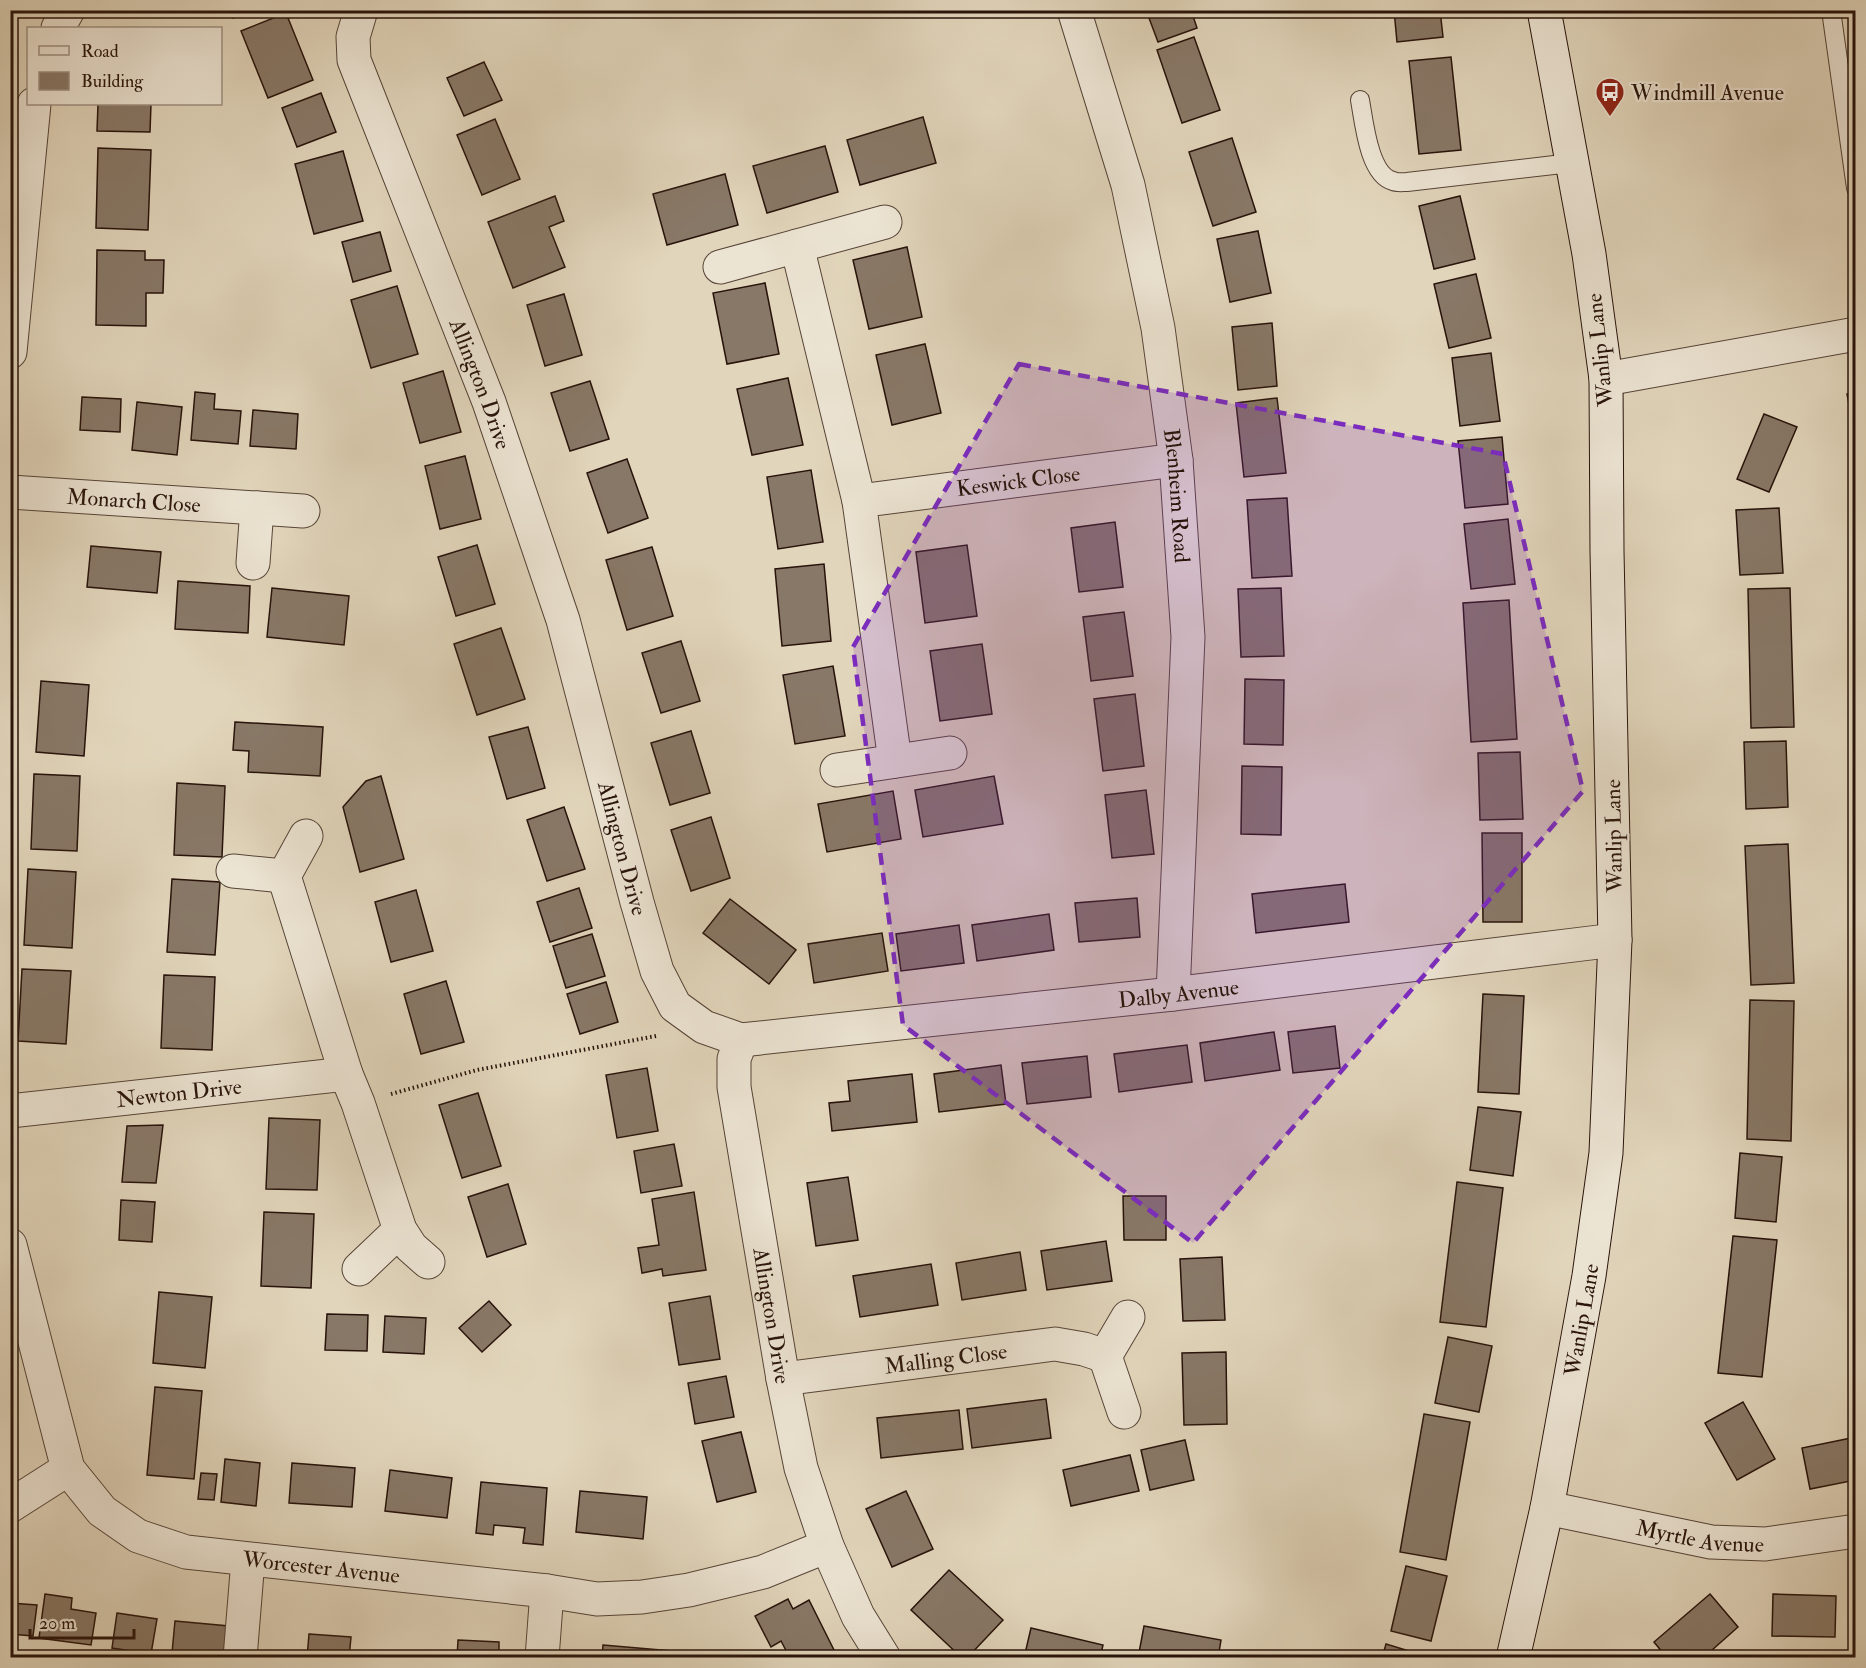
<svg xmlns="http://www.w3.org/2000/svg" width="1866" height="1668" font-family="'IM FELL Double Pica',serif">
<rect width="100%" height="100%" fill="#e1d5bb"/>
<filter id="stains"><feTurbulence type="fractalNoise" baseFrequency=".00333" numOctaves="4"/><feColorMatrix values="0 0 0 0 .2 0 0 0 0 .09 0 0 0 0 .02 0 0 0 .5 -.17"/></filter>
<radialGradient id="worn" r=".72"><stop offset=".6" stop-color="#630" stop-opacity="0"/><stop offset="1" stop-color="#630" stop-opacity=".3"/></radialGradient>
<g fill="#887867" stroke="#28130b" stroke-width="1.5">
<path d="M230 10H250L233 18Z"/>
<path d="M1146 10H1191L1197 28 1158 42Z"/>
<path d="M1394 10H1440L1443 37 1397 42Z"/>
<path d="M286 13 313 80 268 98 241 31Z"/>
<path d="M1194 37 1220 110 1182 123 1157 50Z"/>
<path d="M1451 57 1461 150 1419 154 1409 61Z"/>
<path d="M484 62 502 100 464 116 447 78Z"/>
<path d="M321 93 336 132 297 147 282 108Z"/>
<path d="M98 104H151L150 132 97 131Z"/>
<path d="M923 117 936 163 860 185 847 140Z"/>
<path d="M495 119 520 179 482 195 457 135Z"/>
<path d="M1232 138 1256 212 1213 226 1189 152Z"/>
<path d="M825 146 838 192 767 213 753 166Z"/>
<path d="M98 148 151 150 148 230 96 228Z"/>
<path d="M343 151 363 221 314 234 295 164Z"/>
<path d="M725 174 738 225 667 245 653 194Z"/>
<path d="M555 196 564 221 549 227 565 267 513 288 488 222Z"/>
<path d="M1460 196 1475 259 1434 269 1419 206Z"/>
<path d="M1258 231 1271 293 1230 302 1217 239Z"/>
<path d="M380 232 391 271 353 282 342 242Z"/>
<path d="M907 247 922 317 869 329 853 260Z"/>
<path d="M97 250 145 251V260H164L163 293H146V326L96 325Z"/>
<path d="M1476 274 1491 338 1449 348 1434 284Z"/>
<path d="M765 283 779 354 727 364 713 293Z"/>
<path d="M397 286 418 354 371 368 351 300Z"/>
<path d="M564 294 582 355 545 366 527 305Z"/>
<path d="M1272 323 1277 386 1238 390 1232 327Z"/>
<path d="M925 344 941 413 892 425 876 355Z"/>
<path d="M1491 353 1500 421 1460 426 1452 358Z"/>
<path d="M443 371 461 432 420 443 403 383Z"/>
<path d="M788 378 803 445 752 455 737 389Z"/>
<path d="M590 381 609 439 570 451 551 393Z"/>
<path d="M195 392 215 394 214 409 241 411 238 444 191 440Z"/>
<path d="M1856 392V433H1855L1847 394Z"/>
<path d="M82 397 121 399 120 432 80 430Z"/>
<path d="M1277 398 1286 473 1244 477 1236 403Z"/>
<path d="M137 402 182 407 177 455 132 450Z"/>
<path d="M253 410 298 414 296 449 250 446Z"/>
<path d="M1764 414 1797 427 1769 492 1737 479Z"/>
<path d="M1502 437 1508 504 1465 508 1458 441Z"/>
<path d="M465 456 481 519 440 529 425 466Z"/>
<path d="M627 459 648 518 608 533 587 473Z"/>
<path d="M811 470 823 542 778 549 767 477Z"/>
<path d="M1287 498 1292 576 1252 578 1247 500Z"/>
<path d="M1779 508 1783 573 1740 575 1736 510Z"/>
<path d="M1508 519 1515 584 1471 589 1464 524Z"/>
<path d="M1115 522 1123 587 1079 592 1071 528Z"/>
<path d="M477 545 495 604 456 616 438 557Z"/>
<path d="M967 545 977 616 925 623 916 552Z"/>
<path d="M91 546 161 552 157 593 87 587Z"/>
<path d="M652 547 673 616 627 630 606 560Z"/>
<path d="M824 564 831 641 782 646 775 569Z"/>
<path d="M178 581 250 586 248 633 175 629Z"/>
<path d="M272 588 349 596 344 645 267 637Z"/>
<path d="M1281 588 1284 656 1241 657 1238 589Z"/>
<path d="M1790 588 1794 727 1751 728 1748 589Z"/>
<path d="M1509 600 1517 739 1471 742 1463 603Z"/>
<path d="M1124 612 1133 676 1091 681 1083 617Z"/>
<path d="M501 628 525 699 477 715 454 644Z"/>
<path d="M681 641 700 701 661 713 642 653Z"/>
<path d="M982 644 992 714 940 721 930 651Z"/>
<path d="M833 666 845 736 795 744 783 675Z"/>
<path d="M1245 679 1284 680 1283 745 1244 744Z"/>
<path d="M41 681 89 685 84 756 36 752Z"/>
<path d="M1135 694 1144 766 1103 771 1094 699Z"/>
<path d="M235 722 323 727 320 776 248 772 249 751 233 750Z"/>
<path d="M528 727 545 788 507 799 489 737Z"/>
<path d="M691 731 710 793 670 805 651 743Z"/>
<path d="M1786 741 1788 807 1746 809 1744 742Z"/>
<path d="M1520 752 1523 819 1480 820 1478 753Z"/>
<path d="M1242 766 1282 767 1281 835 1241 834Z"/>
<path d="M34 774 80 776 77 851 31 849Z"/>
<path d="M381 776 404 859 360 872 343 807 366 781Z"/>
<path d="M994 776 1003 824 923 837 915 790Z"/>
<path d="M177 783 225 786 222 857 174 855Z"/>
<path d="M1146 790 1154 854 1112 858 1105 795Z"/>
<path d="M893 791 901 839 827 852 818 804Z"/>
<path d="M564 807 585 869 547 881 527 820Z"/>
<path d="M711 817 730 878 691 891 671 830Z"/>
<path d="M1482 833H1522V922H1483Z"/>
<path d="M1788 844 1794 983 1751 985 1745 846Z"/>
<path d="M28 869 76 872 72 948 24 945Z"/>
<path d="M172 879 220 882 215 955 167 952Z"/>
<path d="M1345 884 1349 922 1256 933 1252 894Z"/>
<path d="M579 888 592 928 550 942 537 902Z"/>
<path d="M416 890 433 951 391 962 375 902Z"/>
<path d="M1137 898 1140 937 1079 942 1075 903Z"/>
<path d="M730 899 796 950 769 984 703 933Z"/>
<path d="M1049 914 1054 950 977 961 972 925Z"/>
<path d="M959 925 964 963 901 971 896 934Z"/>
<path d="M882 933 888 971 814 983 808 944Z"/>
<path d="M592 934 605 976 566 988 553 946Z"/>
<path d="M22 969 71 971 66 1044 18 1041Z"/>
<path d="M164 975 215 977 212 1050 161 1048Z"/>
<path d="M446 981 464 1042 421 1054 404 994Z"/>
<path d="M606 982 618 1022 580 1034 567 994Z"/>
<path d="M1483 994 1524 996 1519 1094 1478 1092Z"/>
<path d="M1750 1000 1794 1001 1791 1141 1747 1139Z"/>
<path d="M1335 1026 1340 1068 1293 1073 1288 1032Z"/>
<path d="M1274 1032 1280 1070 1205 1081 1200 1043Z"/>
<path d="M1187 1045 1192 1082 1119 1092 1114 1054Z"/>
<path d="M1087 1056 1091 1097 1027 1104 1022 1063Z"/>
<path d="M1001 1065 1006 1104 939 1112 934 1074Z"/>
<path d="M647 1068 658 1131 617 1138 606 1075Z"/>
<path d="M912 1074 917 1122 832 1131 829 1103 850 1101 848 1081Z"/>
<path d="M478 1093 501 1166 462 1178 439 1105Z"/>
<path d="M1478 1107 1521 1112 1513 1176 1470 1170Z"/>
<path d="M269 1118 320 1120 317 1190 266 1189Z"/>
<path d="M163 1125 156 1183 122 1182 127 1126Z"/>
<path d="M674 1144 682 1186 641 1193 634 1151Z"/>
<path d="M1740 1153 1782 1157 1776 1222 1735 1218Z"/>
<path d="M848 1177 858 1240 816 1246 807 1183Z"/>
<path d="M1457 1182 1503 1188 1486 1327 1440 1322Z"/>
<path d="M508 1184 526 1244 487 1257 468 1197Z"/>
<path d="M694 1192 706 1270 663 1276 662 1269 642 1273 638 1248 659 1245 652 1199Z"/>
<path d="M1123 1196H1166V1240H1124Z"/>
<path d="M121 1200 155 1202 152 1242 119 1240Z"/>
<path d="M264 1212 314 1214 311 1288 261 1286Z"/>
<path d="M1733 1236 1777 1240 1762 1377 1718 1373Z"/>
<path d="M1106 1241 1112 1281 1047 1290 1041 1251Z"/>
<path d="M1020 1252 1026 1290 962 1300 956 1263Z"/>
<path d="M1222 1257 1225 1320 1183 1321 1180 1259Z"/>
<path d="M931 1264 938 1305 860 1317 853 1276Z"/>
<path d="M159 1292 212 1297 205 1368 153 1363Z"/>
<path d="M710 1296 720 1359 679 1365 669 1303Z"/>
<path d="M489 1301 511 1325 482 1352 459 1328Z"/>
<path d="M327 1314 368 1315 367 1351 325 1350Z"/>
<path d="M385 1316 426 1318 424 1354 383 1352Z"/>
<path d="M1448 1337 1492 1346 1479 1412 1435 1403Z"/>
<path d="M1226 1352 1227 1424 1184 1425 1182 1353Z"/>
<path d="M726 1376 734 1417 695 1424 688 1383Z"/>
<path d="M155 1387 202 1391 194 1479 147 1475Z"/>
<path d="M1046 1399 1051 1438 972 1448 967 1409Z"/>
<path d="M1743 1402 1775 1459 1737 1480 1705 1423Z"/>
<path d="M959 1410 963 1449 881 1458 877 1418Z"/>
<path d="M1424 1414 1470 1422 1446 1560 1400 1552Z"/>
<path d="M741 1432 756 1492 717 1502 702 1441Z"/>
<path d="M1856 1437V1480L1810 1489 1802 1448Z"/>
<path d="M1185 1440 1194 1480 1150 1490 1141 1450Z"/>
<path d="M1130 1455 1139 1491 1071 1506 1063 1470Z"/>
<path d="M225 1459 260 1463 256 1506 221 1502Z"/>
<path d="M292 1463 355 1468 352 1507 289 1503Z"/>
<path d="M390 1470 452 1478 447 1518 385 1511Z"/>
<path d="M201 1473 217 1474 214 1500 198 1499Z"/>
<path d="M481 1482 547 1488 543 1545 523 1543 525 1528 494 1525 493 1535 476 1533Z"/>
<path d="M580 1491 647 1497 643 1539 576 1532Z"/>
<path d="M906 1491 933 1549 892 1567 866 1509Z"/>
<path d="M1406 1566 1447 1576 1431 1641 1391 1631Z"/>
<path d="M949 1570 1003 1620 967 1658H962L911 1610Z"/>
<path d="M45 1594 72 1598 71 1609 96 1613 91 1645 39 1638Z"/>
<path d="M1710 1594 1738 1627 1703 1658H1667L1654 1642Z"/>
<path d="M1773 1594 1836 1596 1835 1637 1772 1636Z"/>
<path d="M788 1599 793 1609 809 1600 838 1658H790L781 1641 771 1647 755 1616Z"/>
<path d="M10 1603 37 1605 33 1636 10 1634Z"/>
<path d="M117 1613 157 1619 151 1654 112 1648Z"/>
<path d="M175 1621 229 1626 226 1658 172 1653Z"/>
<path d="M1144 1626 1221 1640 1218 1658H1138Z"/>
<path d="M1031 1628 1103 1645 1100 1658H1024Z"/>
<path d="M309 1634 351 1637 349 1658H307Z"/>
<path d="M458 1640 499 1642V1658H457Z"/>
<path d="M1386 1644 1432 1658H1382Z"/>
<path d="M603 1645 672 1651 671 1658H602Z"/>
</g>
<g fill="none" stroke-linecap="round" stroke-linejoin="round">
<g stroke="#564437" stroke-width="20">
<g id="lane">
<path d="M1831 10 1856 188"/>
<path d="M1360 100C1364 122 1369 175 1393 181 1397 183 1403 182 1407 182L1571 163"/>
</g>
</g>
<g stroke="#564437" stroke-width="35">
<g id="street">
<path id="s1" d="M361 10 353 37 354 60 489 402 563 620 637 902 657 971 675 1006 704 1027 741 1040 734 1059V1087L783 1379 801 1468 827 1546 858 1616 884 1658"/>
<path id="s2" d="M1074 10 1128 185 1158 328 1176 460 1188 637 1173 994"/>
<path d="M58 28 68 10"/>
<path d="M797 246 859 501"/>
<path d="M720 267 885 222"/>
<path d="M10 352 34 104"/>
<path d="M1606 379 1856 334"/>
<path id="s3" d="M10 492 303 511"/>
<path d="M253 563 257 508"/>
<path id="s4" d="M895 761 859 501 1176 460"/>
<path d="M837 770 950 753"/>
<path d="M233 871 284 876 306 836"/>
<path d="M284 876 346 1074"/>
<path id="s5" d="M741 1040 1173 994 1615 940"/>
<path id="s6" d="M10 1111 346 1074 358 1103 400 1230 411 1247 428 1262"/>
<path id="s7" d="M10 1245 68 1469 102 1511 138 1536 186 1552 547 1591 597 1599 642 1597 689 1590 763 1572 827 1546"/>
<path d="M359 1269 400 1230"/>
<path d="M1105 1356 1128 1317"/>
<path id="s8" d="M783 1379 1055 1344 1084 1349 1105 1356 1124 1412"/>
<path d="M10 1506 68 1469"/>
<path id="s9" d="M1547 1508 1711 1542 1765 1544 1856 1531"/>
<path d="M240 1658 248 1560"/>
<path d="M542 1658 547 1591"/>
</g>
</g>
<g stroke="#28130b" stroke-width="35">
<g id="secondary">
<path id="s10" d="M1513 1658 1547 1508 1589 1276 1606 1153 1615 940 1607 551 1606 379 1589 254 1544 10"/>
</g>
</g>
<path stroke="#28130b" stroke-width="4" stroke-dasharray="1.5 3" stroke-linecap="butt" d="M391 1094 477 1070 656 1036"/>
<use href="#lane" stroke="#ece4d3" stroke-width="18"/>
<use href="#street" stroke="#ece4d3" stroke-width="33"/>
<use href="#secondary" stroke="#ece4d3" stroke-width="33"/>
</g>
<path fill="#7b2cbf" fill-opacity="0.2" stroke="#7b2cbf" stroke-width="4.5" stroke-dasharray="12 8" stroke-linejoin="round" d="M1019 364 1503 454 1583 791 1193 1243 903 1025 853 647Z"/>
<defs>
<g id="bus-pin" transform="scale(1.5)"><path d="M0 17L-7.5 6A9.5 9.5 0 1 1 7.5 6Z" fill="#8f2418" stroke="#ece4d3"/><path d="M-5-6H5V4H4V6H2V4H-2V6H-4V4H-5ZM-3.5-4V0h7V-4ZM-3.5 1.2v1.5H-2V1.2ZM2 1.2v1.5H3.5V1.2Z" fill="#fff"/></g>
</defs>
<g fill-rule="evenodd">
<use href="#bus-pin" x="1610" y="92"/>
</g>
<g text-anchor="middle" stroke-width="4.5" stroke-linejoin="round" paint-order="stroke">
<g font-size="22" fill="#28130b" stroke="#ece4d3" text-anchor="start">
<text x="1631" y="100">Windmill Avenue</text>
</g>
<g font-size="22" fill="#28130b" stroke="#ece4d3">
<text transform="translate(1599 350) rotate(-96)" y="8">Wanlip Lane</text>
<text dy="8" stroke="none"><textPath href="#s1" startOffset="399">Allington Drive</textPath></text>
<text dy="8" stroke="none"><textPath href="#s4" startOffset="423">Keswick Close</textPath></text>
<text dy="8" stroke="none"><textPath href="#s2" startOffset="498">Blenheim Road</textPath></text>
<text dy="8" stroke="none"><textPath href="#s3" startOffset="124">Monarch Close</textPath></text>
<text transform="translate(1613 836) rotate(-91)" y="8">Wanlip Lane</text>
<text dy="8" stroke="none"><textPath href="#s1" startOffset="885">Allington Drive</textPath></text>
<text dy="8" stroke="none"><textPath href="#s5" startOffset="440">Dalby Avenue</textPath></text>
<text dy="8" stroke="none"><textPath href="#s6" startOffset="170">Newton Drive</textPath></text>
<text dy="8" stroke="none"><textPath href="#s1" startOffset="1407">Allington Drive</textPath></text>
<text dy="8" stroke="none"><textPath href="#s10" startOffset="345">Wanlip Lane</textPath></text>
<text dy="8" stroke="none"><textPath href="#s8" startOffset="164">Malling Close</textPath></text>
<text dy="8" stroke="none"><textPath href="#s9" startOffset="156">Myrtle Avenue</textPath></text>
<text dy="8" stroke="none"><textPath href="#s7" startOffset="516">Worcester Avenue</textPath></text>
</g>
</g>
<rect width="1866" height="1668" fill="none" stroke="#e1d5bb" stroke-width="36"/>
<rect x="12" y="12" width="1842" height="1644" fill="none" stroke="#28130b" stroke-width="3"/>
<rect x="18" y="18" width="1830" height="1632" fill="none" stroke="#28130b" stroke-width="1.5"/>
<rect x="27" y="27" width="195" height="78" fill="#ece4d3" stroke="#9e9083" stroke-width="1.5"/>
<rect x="39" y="46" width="30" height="9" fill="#ece4d3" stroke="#9e9083" stroke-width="1.5"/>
<text x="81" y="57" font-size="18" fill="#28130b">Road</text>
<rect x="39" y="72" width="30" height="18" fill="#887867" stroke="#9e9083" stroke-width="1.5"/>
<text x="81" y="87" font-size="18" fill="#28130b">Building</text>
<path d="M30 1629v9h104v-9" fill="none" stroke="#28130b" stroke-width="3"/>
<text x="39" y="1629" font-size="18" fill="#28130b" stroke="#ece4d3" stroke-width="4.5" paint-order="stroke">20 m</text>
<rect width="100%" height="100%" filter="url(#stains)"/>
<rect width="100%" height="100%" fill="url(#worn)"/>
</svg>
